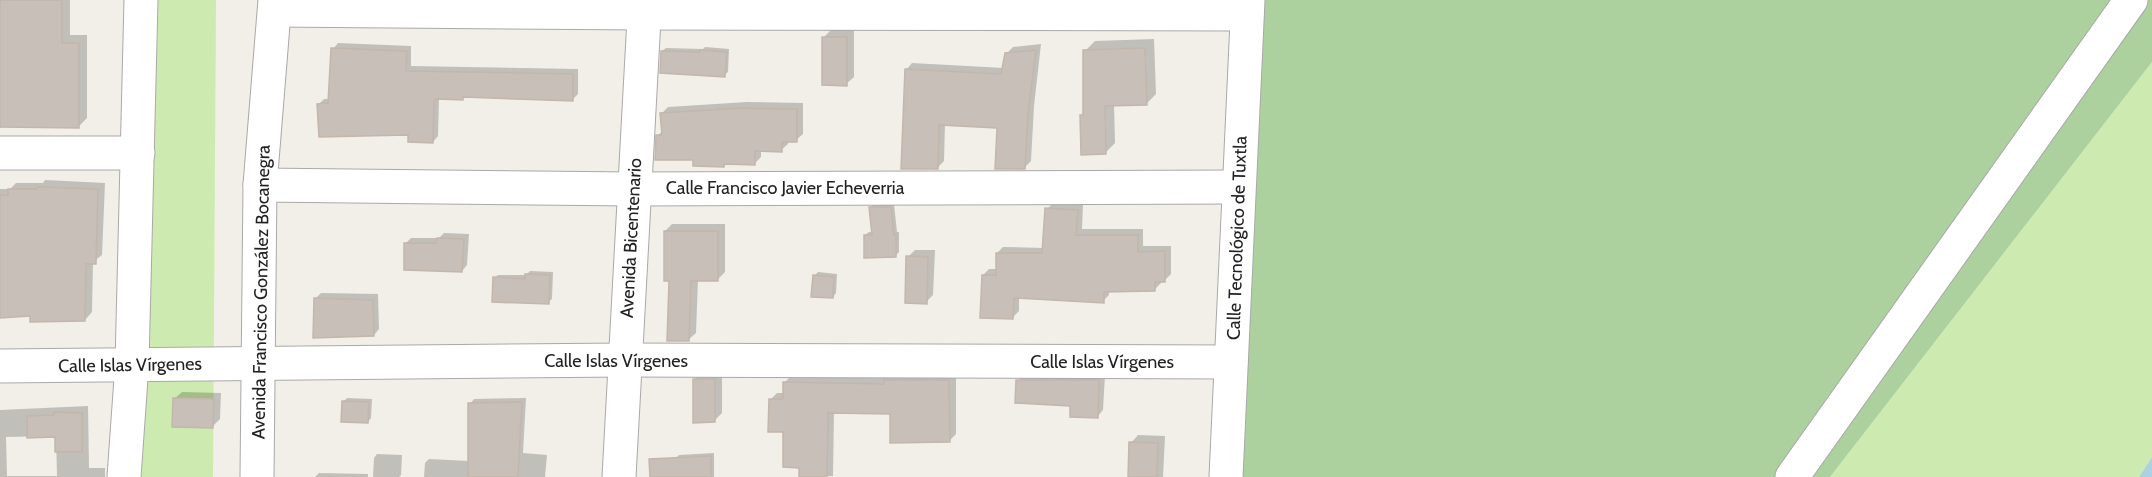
<svg xmlns="http://www.w3.org/2000/svg" width="2152" height="477" font-family="Cabin,sans-serif">
<rect width="100%" height="100%" fill="#f2efe9"/>
<g fill="#cdebb0">
<path d="M128 0H216L213 477H119Z"/>
<path d="M2152 62V457L2139 477H1830Z"/>
</g>
<path fill="#add19e" d="M1263 0H2152V62L1830 477H1240Z"/>
<path fill="#aad3df" d="M2152 457V477H2139Z"/>
<g fill="#0003" fill-rule="evenodd">
<path d="M0 0H70V35H87V118L78 127 4 126 0 128Z"/>
<path d="M831 30H854V77L846 84 824 37Z"/>
<path d="M1154 39 1156 94 1146 104 1114 105 1115 143 1105 153 1082 115 1085 113V51L1095 41Z"/>
<path d="M338 43 411 46V66L578 69V94L573 99 465 96 463 98H439L438 136 433 142 318 105 324 99H330L333 49Z"/>
<path d="M1041 44 1034 106 1031 161 1025 167 998 127 945 124 944 161 937 168 906 70 912 63 1004 68 1007 53 1013 47Z"/>
<path d="M705 47 729 49 728 72 724 75 662 51 666 48 703 49Z"/>
<path d="M747 102 803 103V134L796 140H788V144L781 150H761V157L755 163H727L724 166 694 159 658 135 663 131 661 114 668 107Z"/>
<path d="M45 180 105 183 102 255 93 262 92 312 85 320 31 315 0 316V189H10L16 183H43Z"/>
<path d="M1053 203 1083 204 1082 229H1143V246H1171V274L1165 280H1161V283L1154 290 1109 291V295L1103 301 1019 297V311L1013 317 983 275 989 269H997V253L1003 247 1044 248 1047 209Z"/>
<path d="M874 204H894L897 232H899V252L895 256 865 235 869 232H873L870 208Z"/>
<path d="M672 224H725V272L718 279H698L696 333 688 340 671 279 665 231Z"/>
<path d="M444 233 469 234 467 265 462 271 405 244 411 238H439Z"/>
<path d="M915 250H935L933 295 926 302 908 257Z"/>
<path d="M530 271 553 272 552 299 548 302 494 278 498 275H526Z"/>
<path d="M818 272 837 274 836 293 833 297 814 276Z"/>
<path d="M321 293 378 294 379 329 374 335 315 299Z"/>
<path d="M702 372H722V413L714 421 694 380Z"/>
<path d="M892 373H956V434L949 441 891 413 834 411 833 476 800 477 801 467 770 400 777 393H785V382L792 375 888 377Z"/>
<path d="M1024 374 1105 375 1103 410 1097 417 1018 381Z"/>
<path d="M182 392 221 393 220 419 213 426 174 399Z"/>
<path d="M347 398 372 399 371 418 368 422 344 401Z"/>
<path d="M526 398 523 453 547 455 545 477H424L425 463 429 459 469 461 470 404 474 399Z"/>
<path d="M88 406 89 468H105V477H0V410ZM56 436 57 476H7L6 437Z"/>
<path d="M1138 435 1165 436 1163 477H1130L1131 443Z"/>
<path d="M714 453V477H677L676 458 679 455Z"/>
<path d="M377 454 402 455 401 475 399 477H373L374 458Z"/>
<path d="M319 473 368 474V477H315Z"/>
</g>
<g fill="#c7bfb8" stroke="#c4b6ab" stroke-width="1.5">
<path d="M0 0H62V43H79V128L0 127Z"/>
<path d="M822 37H847V86L822 85Z"/>
<path d="M331 48 407 51 406 71 573 74V101L463 97V100L436 99 434 101 433 143 408 142V135L319 137 317 104 328 103Z"/>
<path d="M1145 48 1147 105 1105 106 1106 154 1081 155 1080 115H1083V50Z"/>
<path d="M700 50 727 52 725 77 660 73 661 51 700 52Z"/>
<path d="M1036 50 1028 114 1025 169H995L997 128 939 125 938 169H901L905 69 1001 74 1005 53Z"/>
<path d="M740 108 797 109V142H782V152L755 151V165L724 164V167L693 166V160H655L656 135H662L660 113Z"/>
<path d="M37 187 98 189 96 264H86L85 321 30 322V316L0 318V195H8V189H37Z"/>
<path d="M869 207H891L894 235H896V257L864 258V235H872Z"/>
<path d="M1045 208 1078 210 1076 235H1138V252L1165 251V282H1155V291L1104 292V303L1014 298 1013 319 980 318 982 275H996V253H1042Z"/>
<path d="M664 231H718V281H691L689 341H667L669 281H664Z"/>
<path d="M437 238 464 239 462 272 404 270V243H436Z"/>
<path d="M906 256 928 257 927 304 905 303Z"/>
<path d="M525 274 550 275 549 304 492 302 493 277 525 279Z"/>
<path d="M813 275 834 277 833 298 811 297Z"/>
<path d="M314 298 373 300 374 336 313 338Z"/>
<path d="M693 379H715V422L693 423Z"/>
<path d="M884 380H949L950 442 890 443V414L828 413 827 477H799V468L783 467V432H768L769 399H783V382L884 384Z"/>
<path d="M1016 380H1099L1098 418 1070 417V406L1015 403Z"/>
<path d="M173 398 214 399 213 428 172 427Z"/>
<path d="M342 401 369 402 368 423 341 422Z"/>
<path d="M522 402 518 477H468V403Z"/>
<path d="M54 412 82 413V452H55V437L27 438V416L54 415Z"/>
<path d="M1129 442 1158 443 1157 477H1128Z"/>
<path d="M711 456V477H650L649 459Z"/>
</g>
<g fill="none" stroke-linecap="round" stroke-linejoin="round">
<g stroke="#a9a9a9" stroke-width="35">
<g id="minor">
<path d="M275 10 645 13 1247 14"/>
<path d="M0 153H138"/>
<path d="M260 185 633 189 1238 187"/>
<path d="M0 366 625 360 1231 362"/>
<path d="M124 477 132 364 141 0"/>
<path d="M257 477 260 185 275 0"/>
<path d="M619 477 645 0"/>
<path d="M1226 477 1248 0"/>
<path d="M1792 477 2131 0"/>
</g>
</g>
<use href="#minor" stroke="#fff" stroke-width="33"/>
</g>
<g text-anchor="middle" stroke-width="6" stroke-linejoin="round" paint-order="stroke">
<g font-size="18" fill="#222" stroke="#fff">
<text x="785" y="194">Calle Francisco Javier Echeverria</text>
<text transform="translate(631 238) rotate(-87)" y="6">Avenida Bicentenario</text>
<text transform="translate(1237 238) rotate(-88)" y="6">Calle Tecnológico de Tuxtla</text>
<text transform="translate(261 292) rotate(-89)" y="6">Avenida Francisco González Bocanegra</text>
<text x="616" y="367">Calle Islas Vírgenes</text>
<text x="1102" y="368">Calle Islas Vírgenes</text>
<text transform="translate(130 365) rotate(-1)" y="6">Calle Islas Vírgenes</text>
</g>
</g>
</svg>
